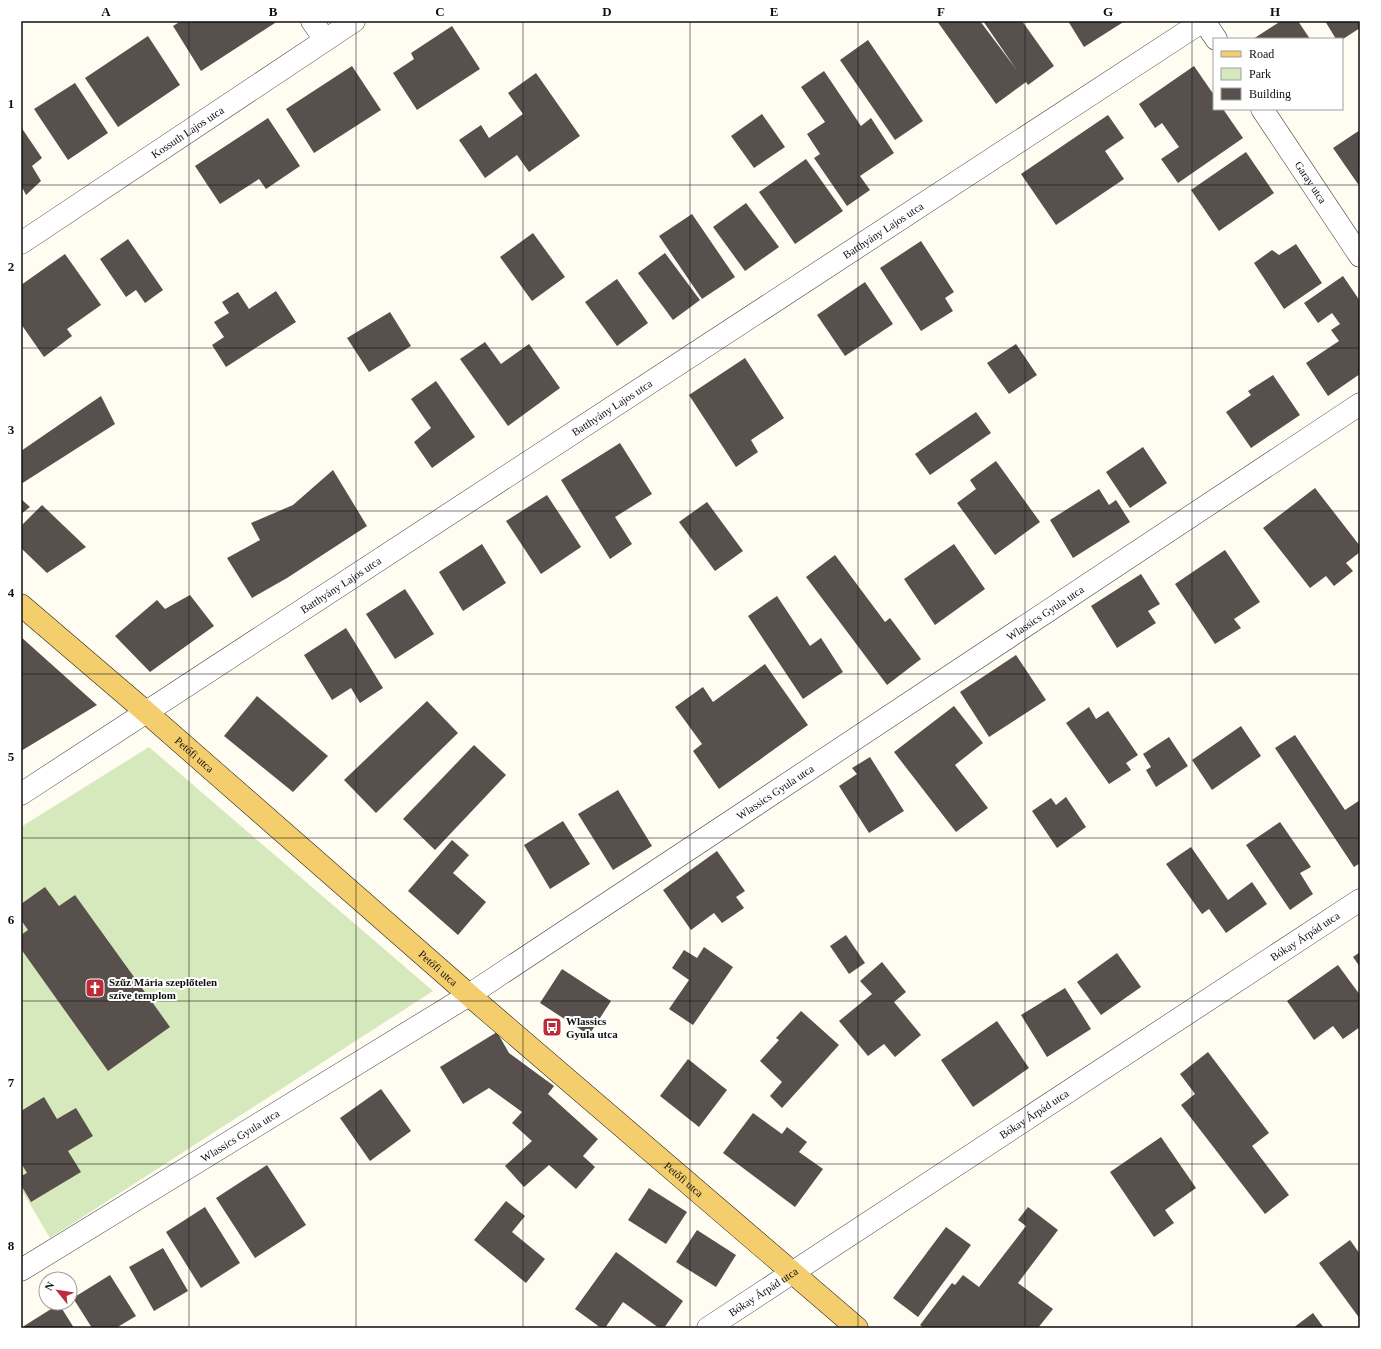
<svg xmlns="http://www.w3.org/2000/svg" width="1381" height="1349" font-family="'Times New Roman',serif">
<rect width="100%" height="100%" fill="#fffcf2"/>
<path fill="#d5e9bc" d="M149 747 433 991 50 1238 21 1189V827Z"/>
<g fill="#58504c">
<path d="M181 21H273L275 23 201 71 173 26Z"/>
<path d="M937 21H980L1016 69 983 21H1022L1054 66 1028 85 1026 82 996 104Z"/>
<path d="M1068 21H1125L1084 47Z"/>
<path d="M1281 21H1298L1310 39H1253Z"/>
<path d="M1325 21H1360V28L1343 39H1336Z"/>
<path d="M452 26 480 69 417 110 393 73 414 59 411 53Z"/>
<path d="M148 36 180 85 118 127 85 78Z"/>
<path d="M868 40 923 121 895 140 840 60Z"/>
<path d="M352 66 381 110 314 153 286 109Z"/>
<path d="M1194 66 1214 95V109H1223L1243 138 1178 183 1161 159 1179 147 1162 123 1155 128 1139 104Z"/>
<path d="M824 71 861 126 871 118 894 153 860 176 870 190 847 206 814 158 820 154 807 134 825 122 801 87Z"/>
<path d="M536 73 580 136 529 172 517 155 485 178 459 140 481 125 489 138 523 114 508 93Z"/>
<path d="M75 83 108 133 68 160 34 109Z"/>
<path d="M762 114 785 147 754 168 731 136Z"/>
<path d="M1108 115 1124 138 1105 151 1124 179 1056 225 1021 174Z"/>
<path d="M268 118 300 166 266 189 259 179 220 204 195 166Z"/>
<path d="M21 127 42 158 32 166 41 181 26 195 23 189 21 190Z"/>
<path d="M1360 130V187L1333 148Z"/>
<path d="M1246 152 1274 193 1219 231 1191 190Z"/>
<path d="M806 159 843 211 795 244 759 192Z"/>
<path d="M746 203 779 247 745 271 713 227Z"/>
<path d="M692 214 735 277 702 299 659 236Z"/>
<path d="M533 233 565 277 532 301 500 257Z"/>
<path d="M128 239 163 290 145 303 136 290 126 297 100 259Z"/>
<path d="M921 241 954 292 945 298 953 311 921 331 880 268Z"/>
<path d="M1296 244 1322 283 1284 309 1254 263 1272 250 1279 255Z"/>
<path d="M665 253 700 300 673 320 638 273Z"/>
<path d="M65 254 101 305 67 329 72 336 44 357 21 324V285Z"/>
<path d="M1343 276 1360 301V374L1328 396 1306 363 1339 341 1331 330 1340 324 1332 313 1318 323 1304 303Z"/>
<path d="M617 279 648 323 617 346 585 302Z"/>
<path d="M865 282 893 324 845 356 817 315Z"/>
<path d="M276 291 296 322 226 367 212 345 224 337 214 322 229 313 222 302 238 292 249 309Z"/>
<path d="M390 312 411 346 369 372 347 338Z"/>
<path d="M485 342 501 364 529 344 560 388 508 426 460 359Z"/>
<path d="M1016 344 1037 375 1009 394 987 363Z"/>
<path d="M745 358 784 418 751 440 758 452 736 467 689 395Z"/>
<path d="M1273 375 1300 415 1251 448 1226 412 1251 395 1248 391Z"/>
<path d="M436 381 475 437 432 468 414 442 431 428 411 399Z"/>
<path d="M101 396 115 424 21 484V451Z"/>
<path d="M976 412 991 433 930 475 915 454Z"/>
<path d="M620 443 652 494 615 517 632 544 610 559 561 480Z"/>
<path d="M1143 447 1167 483 1130 508 1106 472Z"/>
<path d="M996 461 1040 522 995 555 957 503 976 489 970 480Z"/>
<path d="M333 470 367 526 287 578 252 598 227 558 260 540 251 523 293 505Z"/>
<path d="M1315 488 1360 546V552L1346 563 1353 571 1334 586 1326 576 1310 588 1263 528Z"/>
<path d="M1099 489 1109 505 1116 500 1130 522 1073 558 1050 520Z"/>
<path d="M547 495 581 547 541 574 506 521Z"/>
<path d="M21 499 30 507 21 514Z"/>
<path d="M707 502 743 551 715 571 679 522Z"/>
<path d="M42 505 86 547 47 573 21 548V526Z"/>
<path d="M482 544 506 583 463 611 439 572Z"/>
<path d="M954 544 985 589 935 625 904 579Z"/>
<path d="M1225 550 1260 602 1234 619 1241 628 1215 644 1175 584Z"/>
<path d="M835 555 885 622 890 618 921 659 887 685 806 577Z"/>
<path d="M1141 574 1160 604 1148 611 1156 623 1117 648 1091 606Z"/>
<path d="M405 589 434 634 395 659 366 614Z"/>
<path d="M190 595 214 626 150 672 115 636 157 600 165 609Z"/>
<path d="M777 596 810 646 821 638 843 672 803 699 748 616Z"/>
<path d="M346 628 383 688 360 703 351 688 332 700 304 655Z"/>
<path d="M21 637 97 705 21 751Z"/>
<path d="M1016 655 1046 700 989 737 960 692Z"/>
<path d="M765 664 808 725 719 789 693 751 702 744 675 707 703 687 713 702Z"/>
<path d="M257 696 328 756 293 792 224 736Z"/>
<path d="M427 701 458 733 376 813 344 780Z"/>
<path d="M954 706 983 743 955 765 988 808 956 832 894 752Z"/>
<path d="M1089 707 1096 719 1108 711 1138 755 1126 763 1131 770 1109 784 1066 723Z"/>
<path d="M1241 726 1261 756 1212 790 1192 760Z"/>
<path d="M1295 735 1345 810 1360 800V863L1354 867 1275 748Z"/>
<path d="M1169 737 1188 766 1156 787 1146 770 1151 767 1143 754Z"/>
<path d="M474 745 506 775 435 850 403 819Z"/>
<path d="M870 757 904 811 869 833 839 786 857 774 852 768Z"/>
<path d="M618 790 652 846 613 870 578 814Z"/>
<path d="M1066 797 1086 827 1057 848 1032 811 1051 798 1056 805Z"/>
<path d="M563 821 590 864 550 889 524 845Z"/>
<path d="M1280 822 1311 867 1300 873 1313 894 1290 910 1246 845Z"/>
<path d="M452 840 469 855 453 873 486 902 458 935 408 891Z"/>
<path d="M1191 847 1228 900 1252 882 1267 904 1226 933 1209 909 1202 914 1166 864Z"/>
<path d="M717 851 745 891 736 897 744 908 722 923 714 913 691 930 663 890Z"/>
<path d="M45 887 59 906 75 895 170 1027 108 1071 21 949V935L28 930 21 920V904Z"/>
<path d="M846 935 865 963 849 974 830 946Z"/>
<path d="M704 947 733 967 693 1025 669 1009 689 980 672 968 684 950 697 958Z"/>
<path d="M1360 952V967L1353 957Z"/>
<path d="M1117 953 1141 987 1101 1015 1077 982Z"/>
<path d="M882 962 906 992 894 1002 921 1035 895 1057 884 1044 868 1056 839 1021 872 994 860 981Z"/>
<path d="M1338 965 1360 995V1027L1343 1039 1333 1026 1314 1040 1287 1001Z"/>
<path d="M562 969 611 1001 589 1035 540 1003Z"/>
<path d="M1065 988 1091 1029 1047 1057 1021 1015Z"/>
<path d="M801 1011 839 1045 782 1108 770 1096 782 1082 760 1061 779 1040 776 1038Z"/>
<path d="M997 1021 1029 1068 973 1107 941 1060Z"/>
<path d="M497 1032 509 1053 554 1086 548 1094 598 1139 583 1156 595 1167 576 1189 549 1165 524 1187 505 1166 532 1141 512 1123 522 1112 489 1088 463 1104 440 1067Z"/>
<path d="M1208 1052 1269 1133 1252 1146 1289 1195 1265 1214 1181 1105 1195 1094 1180 1074Z"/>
<path d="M688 1059 727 1090 699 1127 660 1096Z"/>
<path d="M381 1089 411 1131 370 1161 340 1118Z"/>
<path d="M44 1097 57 1119 76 1108 93 1136 68 1151 81 1172 31 1202 21 1185V1176L27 1173 21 1163V1111Z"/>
<path d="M753 1113 782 1134 787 1127 807 1142 799 1152 823 1169 795 1207 723 1153Z"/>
<path d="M1161 1137 1196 1188 1165 1210 1174 1223 1154 1237 1110 1172Z"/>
<path d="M267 1165 306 1225 255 1258 216 1198Z"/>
<path d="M649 1188 687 1212 666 1244 628 1220Z"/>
<path d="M506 1201 525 1216 512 1232 545 1259 526 1283 474 1240Z"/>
<path d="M205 1207 240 1263 201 1288 166 1232Z"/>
<path d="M1028 1207 1058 1230 1018 1283 1053 1309 1038 1328H924L920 1325 952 1283 955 1285 963 1275 979 1287 1026 1226 1018 1220Z"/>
<path d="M946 1227 971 1245 918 1317 893 1298Z"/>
<path d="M697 1230 736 1255 716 1287 676 1262Z"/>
<path d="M1350 1240 1360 1254V1319L1319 1263Z"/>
<path d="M163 1248 188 1291 154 1311 129 1267Z"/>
<path d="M616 1252 683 1301 664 1328H659L623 1302 605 1328H601L575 1309Z"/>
<path d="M110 1275 136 1316 116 1328H92L73 1298Z"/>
<path d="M59 1304 74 1328H25L24 1326Z"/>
<path d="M1313 1313 1324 1328H1293Z"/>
</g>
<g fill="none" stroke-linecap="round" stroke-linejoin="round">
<g stroke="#424242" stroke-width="23">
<g id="minor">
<path d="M312 21 325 40"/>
<path d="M1204 21 1216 39"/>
<path id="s1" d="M1262 109 1360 256"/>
<path id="s2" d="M21 243 354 21"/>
<path id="s3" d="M21 794 1203 21"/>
<path id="s4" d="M21 1270 469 995 1360 404"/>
<path id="s5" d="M708 1328 1360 900"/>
</g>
</g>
<g stroke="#202020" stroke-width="23">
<g id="major">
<path id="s6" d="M21 605 146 712 469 995 857 1328"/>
</g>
</g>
<use href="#minor" stroke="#fff" stroke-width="22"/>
<use href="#major" stroke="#f4ce6c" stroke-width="22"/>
</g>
<path fill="none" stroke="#0f0f0f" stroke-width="1" stroke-opacity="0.55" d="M189 21V1328M356 21V1328M523 21V1328M690 21V1328M858 21V1328M1025 21V1328M1192 21V1328M21 185H1360M21 348H1360M21 511H1360M21 674H1360M21 838H1360M21 1001H1360M21 1164H1360"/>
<defs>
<g id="church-square" transform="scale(1)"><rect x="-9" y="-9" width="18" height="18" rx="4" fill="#bc2b37" stroke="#fff"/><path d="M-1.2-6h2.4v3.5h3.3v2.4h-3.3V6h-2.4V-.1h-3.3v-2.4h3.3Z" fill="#fff"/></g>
<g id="bus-square" transform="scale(1)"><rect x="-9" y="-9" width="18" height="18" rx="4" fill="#bc2b37" stroke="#fff"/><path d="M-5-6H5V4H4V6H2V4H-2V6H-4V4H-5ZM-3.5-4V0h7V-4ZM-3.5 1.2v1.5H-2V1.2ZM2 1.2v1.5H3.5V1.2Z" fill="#fff"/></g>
</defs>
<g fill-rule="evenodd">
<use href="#church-square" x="95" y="988"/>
<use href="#bus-square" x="552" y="1027"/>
</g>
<g text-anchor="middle" stroke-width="4" stroke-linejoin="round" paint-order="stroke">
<g font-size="11" fill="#0f0f0f" stroke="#fff">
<text dy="4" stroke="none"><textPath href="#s2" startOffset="200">Kossuth Lajos utca</textPath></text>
<text dy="4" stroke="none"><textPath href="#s1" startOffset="88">Garay utca</textPath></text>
<text dy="4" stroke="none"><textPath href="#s3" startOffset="1030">Batthyány Lajos utca</textPath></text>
<text dy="4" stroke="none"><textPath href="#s3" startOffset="706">Batthyány Lajos utca</textPath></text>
<text dy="4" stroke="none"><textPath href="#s3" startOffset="382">Batthyány Lajos utca</textPath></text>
<text dy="4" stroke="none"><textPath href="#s4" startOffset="1217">Wlassics Gyula utca</textPath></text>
<text dy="4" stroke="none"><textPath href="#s6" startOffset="229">Petőfi utca</textPath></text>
<text dy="4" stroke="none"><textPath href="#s4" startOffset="893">Wlassics Gyula utca</textPath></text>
<text dy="4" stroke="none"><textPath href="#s5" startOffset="714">Bókay Árpád utca</textPath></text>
<text dy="4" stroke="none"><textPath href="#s6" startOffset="553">Petőfi utca</textPath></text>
<text dy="4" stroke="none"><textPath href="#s5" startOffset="390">Bókay Árpád utca</textPath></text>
<text dy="4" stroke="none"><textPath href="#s4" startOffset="257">Wlassics Gyula utca</textPath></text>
<text dy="4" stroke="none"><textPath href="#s6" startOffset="877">Petőfi utca</textPath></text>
<text dy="4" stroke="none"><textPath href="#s5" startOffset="66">Bókay Árpád utca</textPath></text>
</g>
<g font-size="11" font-weight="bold" fill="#0f0f0f" stroke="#fff" text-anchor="start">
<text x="109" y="986">Szűz Mária szeplőtelen<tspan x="109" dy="13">szíve templom</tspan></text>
<text x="566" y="1025">Wlassics<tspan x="566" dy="13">Gyula utca</tspan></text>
</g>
</g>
<rect width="1381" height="1349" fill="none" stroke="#ffffff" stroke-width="44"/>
<rect x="1213" y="38" width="130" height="72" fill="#ffffff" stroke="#9f9f9f"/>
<rect x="1221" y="51" width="20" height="6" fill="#f4ce6c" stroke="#9f9f9f"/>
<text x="1249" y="58" font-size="12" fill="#0f0f0f">Road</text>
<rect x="1221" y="68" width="20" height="12" fill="#d5e9bc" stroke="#9f9f9f"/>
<text x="1249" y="78" font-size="12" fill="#0f0f0f">Park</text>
<rect x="1221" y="88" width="20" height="12" fill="#58504c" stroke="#9f9f9f"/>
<text x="1249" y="98" font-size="12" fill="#0f0f0f">Building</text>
<g transform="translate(58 1291) rotate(300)"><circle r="19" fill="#ffffff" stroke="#9f9f9f"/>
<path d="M0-3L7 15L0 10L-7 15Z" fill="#bc2b37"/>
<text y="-6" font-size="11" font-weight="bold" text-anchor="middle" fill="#0f0f0f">N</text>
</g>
<rect x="22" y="22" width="1337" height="1305" fill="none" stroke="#0f0f0f" stroke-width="1.5"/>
<g font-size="13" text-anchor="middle" font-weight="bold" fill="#0f0f0f">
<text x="106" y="16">A</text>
<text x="273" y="16">B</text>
<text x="440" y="16">C</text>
<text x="607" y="16">D</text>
<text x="774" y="16">E</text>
<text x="941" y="16">F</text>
<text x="1108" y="16">G</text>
<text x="1275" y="16">H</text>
<text x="11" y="108">1</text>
<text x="11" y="271">2</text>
<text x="11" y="434">3</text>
<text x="11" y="597">4</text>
<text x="11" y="761">5</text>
<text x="11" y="924">6</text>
<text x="11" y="1087">7</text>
<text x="11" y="1250">8</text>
</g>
</svg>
